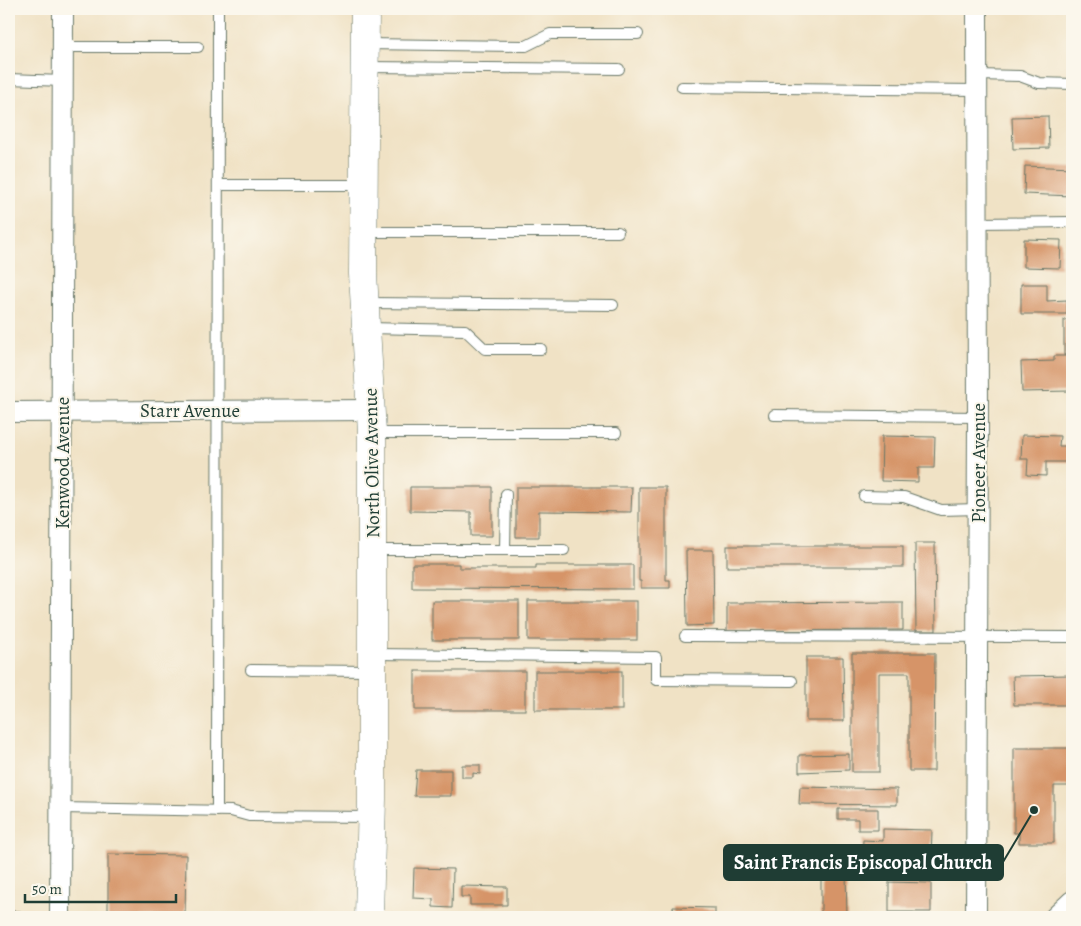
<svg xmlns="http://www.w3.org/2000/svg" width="1081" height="926" font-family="Alegreya,serif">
<rect width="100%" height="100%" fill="#fbf7ec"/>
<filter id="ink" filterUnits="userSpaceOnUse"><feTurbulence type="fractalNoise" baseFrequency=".02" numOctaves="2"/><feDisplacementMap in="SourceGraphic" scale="10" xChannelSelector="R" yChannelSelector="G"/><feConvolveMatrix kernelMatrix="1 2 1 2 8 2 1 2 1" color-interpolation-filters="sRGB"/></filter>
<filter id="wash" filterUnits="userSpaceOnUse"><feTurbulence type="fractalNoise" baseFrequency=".0096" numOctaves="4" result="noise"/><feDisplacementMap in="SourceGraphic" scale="20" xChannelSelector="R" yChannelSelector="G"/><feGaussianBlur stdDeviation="1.12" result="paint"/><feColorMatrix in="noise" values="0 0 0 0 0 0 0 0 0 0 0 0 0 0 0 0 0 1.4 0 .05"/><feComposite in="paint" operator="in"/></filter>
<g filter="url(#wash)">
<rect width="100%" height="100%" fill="#f0e2c5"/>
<g id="blocks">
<g fill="#d69468">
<path d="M1048 116 1049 148 1013 149 1012 117Z"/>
<path d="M1025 166 1072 168V196L1024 194Z"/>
<path d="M1024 239 1061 240 1060 268 1024 267Z"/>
<path d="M1021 284H1047V301L1067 300V314H1021Z"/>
<rect x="1064" y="320" width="8" height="35"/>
<path d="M1054 356H1070V391L1022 392 1021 362 1054 361Z"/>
<path d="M1022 435 1060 436 1059 446H1072V462H1046V476L1027 475 1028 459H1021Z"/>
<path d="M882 436 935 437 934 468H918V482L881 481Z"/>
<path d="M410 487H492V536H471V512L410 511Z"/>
<path d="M516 487H632L631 512 539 511V537H516Z"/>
<path d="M639 487H666V580H670V588H641V581H639Z"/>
<path d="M915 543H935L936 631H916Z"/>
<rect x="727" y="546" width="176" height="21"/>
<path d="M686 550H713L714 625 687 626Z"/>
<path d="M412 564H459V568H536V565H633V589L412 588Z"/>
<rect x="432" y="601" width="87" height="39"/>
<rect x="528" y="601" width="109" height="39"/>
<path d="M903 602V630L727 631V603Z"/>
<path d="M852 653H935L934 771H909V673H879V772H852Z"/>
<path d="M806 657H843L844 721H806Z"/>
<rect x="415" y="671" width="110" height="39"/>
<rect x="535" y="671" width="87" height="39"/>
<path d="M1072 675V705H1014L1013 676Z"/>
<path d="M1014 748H1072V786H1054V843H1019V833H1014Z"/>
<path d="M849 754V770L799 772V755Z"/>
<path d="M462 765H480V774L473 773V777H462Z"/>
<path d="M416 770H451V796H414Z"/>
<path d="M800 787 897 789V805L799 804Z"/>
<path d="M838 809H878V830H858V819H838Z"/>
<path d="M883 829 932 830 931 860 862 858 863 840 883 841Z"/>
<path d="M108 854 186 855 185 917H108Z"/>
<path d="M414 868 453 869 452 908 433 907V899L413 898Z"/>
<path d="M821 873H846L847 917H821Z"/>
<path d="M889 882 931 883V912H889Z"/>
<path d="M461 886 507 887V905H470V897H461Z"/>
<path d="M673 907 715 908V917H673Z"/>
<rect x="9" y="911" width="11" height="6"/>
</g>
</g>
</g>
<g filter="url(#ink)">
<use href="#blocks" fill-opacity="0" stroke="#687767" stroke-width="1"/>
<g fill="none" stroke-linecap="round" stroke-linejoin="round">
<g stroke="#687767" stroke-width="12">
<g id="lane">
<path d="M365 44 526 46 550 34H638"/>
<path d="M63 47H198"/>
<path d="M364 67 619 69"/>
<path d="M977 75 1020 76 1039 83 1072 84"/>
<path d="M9 79 63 81"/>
<path d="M682 87 977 90"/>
<path d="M218 185H362"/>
<path d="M977 223 1072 222"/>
<path d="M364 232H618"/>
<path d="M365 303 613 305"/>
<path d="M367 328 465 330 485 349H541"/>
<path d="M774 415 978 417"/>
<path d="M373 433H616"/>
<path d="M864 496 904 497 941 510 978 509"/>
<path d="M374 550H564"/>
<path d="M505 550 506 494"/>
<path d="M685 636 1072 637"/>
<path d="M374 654 656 657V680L792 681"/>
<path d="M251 670 371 671"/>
<path d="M60 808 231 811 249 816 371 817"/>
<path d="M217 811 218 9"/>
</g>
</g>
<g stroke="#687767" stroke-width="22">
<g id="street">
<path d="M9 412 371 410"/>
<path d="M60 917 63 9"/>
<path d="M976 917 978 417 977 9"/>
<path d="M1055 917 1072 901"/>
</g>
</g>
<g stroke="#687767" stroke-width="29">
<path id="secondary" d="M365 9 363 274 372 433V799L369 917"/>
</g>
<use href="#lane" stroke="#fff" stroke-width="10"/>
<use href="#street" stroke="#fff" stroke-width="20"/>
<use href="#secondary" stroke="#fff" stroke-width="28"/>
</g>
</g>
<g text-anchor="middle" stroke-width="4" stroke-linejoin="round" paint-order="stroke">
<g font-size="19" fill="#1f3d34" stroke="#fbf7ec">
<text x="190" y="417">Starr Avenue</text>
<text transform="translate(62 463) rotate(-90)" y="7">Kenwood Avenue</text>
<text transform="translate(371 463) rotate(-91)" y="7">North Olive Avenue</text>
<text transform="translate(978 463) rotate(-90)" y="7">Pioneer Avenue</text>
</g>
</g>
<path fill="none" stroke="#1f3d34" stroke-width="2" d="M1034 810L1003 862"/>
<circle fill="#1f3d34" stroke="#fbf7ec" stroke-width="2" cx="1034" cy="810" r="5"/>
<rect fill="#1f3d34" stroke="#1f3d34" stroke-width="2" x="724" y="845" width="279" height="35" rx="5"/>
<g font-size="20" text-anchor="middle" font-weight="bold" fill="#fff">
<text x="863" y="869">Saint Francis Episcopal Church</text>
</g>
<rect width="1081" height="926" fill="none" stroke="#fbf7ec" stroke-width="30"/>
<path d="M25 894v8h151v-8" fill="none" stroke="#1f3d34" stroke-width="2.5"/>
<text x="32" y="894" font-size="15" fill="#1f3d34" stroke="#fbf7ec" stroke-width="4" paint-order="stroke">50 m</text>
</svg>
